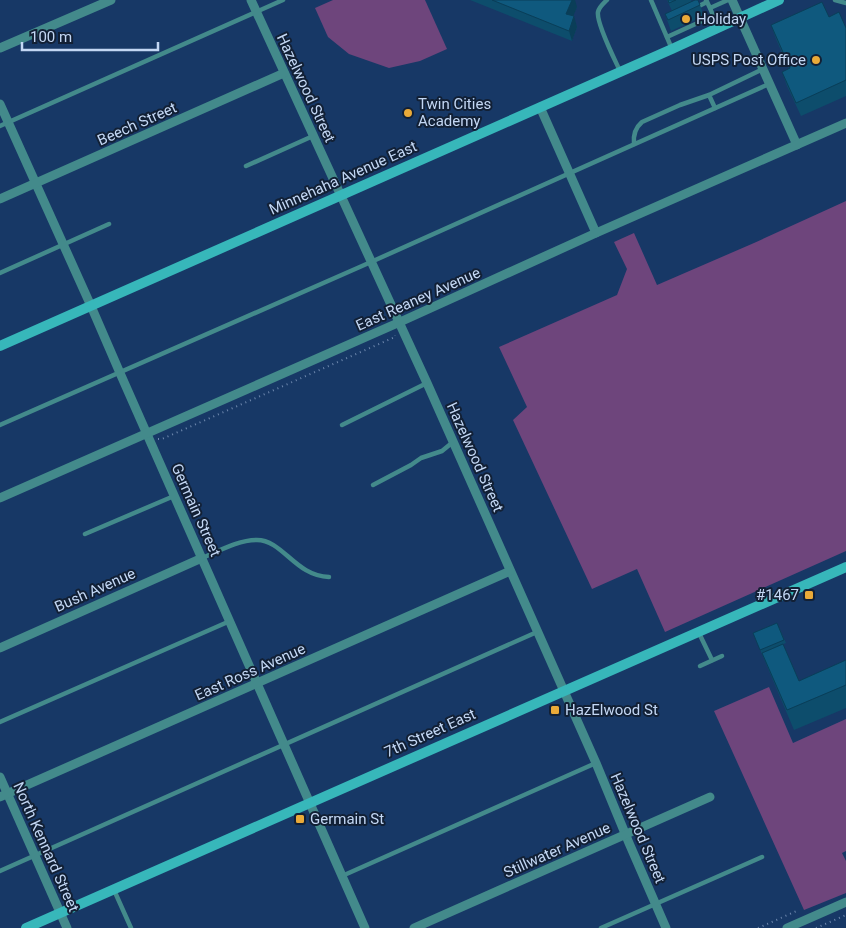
<svg xmlns="http://www.w3.org/2000/svg" width="846" height="928" font-family="Roboto,sans-serif">
<rect width="100%" height="100%" fill="#173866"/>
<g fill="#6e457c">
<path d="M333 0H425L447 49 420 61 389 68 349 54 328 37 315 8Z"/>
<path d="M846 201V551L665 632 637 569 592 589 513 420 527 407 499 347 617 295 627 269 614 242 634 233 657 285 754 243Z"/>
<path d="M769 687 793 743 846 719V851L842 853 846 861V893L804 910 714 711Z"/>
</g>
<g fill="none" stroke-linecap="round" stroke-linejoin="round">
<g stroke="#6d87ad" stroke-width="2" stroke-dasharray="1 4" stroke-linecap="butt">
<path d="M158 439H162L395 337V335"/>
<path d="M758 928 799 910"/>
<path d="M816 928 846 915"/>
</g>
<g stroke="#438a8b" stroke-width="4.5">
<path d="M607 0C603 4 599 7 598 12 596 23 615 60 620 71"/>
<path d="M651 0 672 49"/>
<path d="M706 0 710 8 728 0"/>
<path d="M835 0 846 3"/>
<path d="M697 7 707 2"/>
<path d="M710 8 718 28"/>
<path d="M667 37 713 16"/>
<path d="M715 108 709 95 763 69"/>
<path d="M0 126 283 0"/>
<path d="M634 144C633 135 635 128 642 122L680 105 709 95"/>
<path d="M246 166 313 136"/>
<path d="M0 273 109 224"/>
<path d="M0 425 362 266 769 84"/>
<path d="M342 425 427 383"/>
<path d="M373 485 411 465 421 458 442 451 453 442"/>
<path d="M85 534 174 496"/>
<path d="M202 558C219 551 238 540 257 540 283 540 295 576 329 577"/>
<path d="M699 633 712 660"/>
<path d="M700 666 722 656"/>
<path d="M0 722 230 621"/>
<path d="M0 871 537 632"/>
<path d="M342 876 596 763"/>
<path d="M114 890 131 928"/>
<path d="M601 928 762 857"/>
</g>
<g stroke="#438a8b" stroke-width="9">
<path d="M251 0 427 383 596 763 629 843 666 928"/>
<path d="M732 0 797 145"/>
<path d="M0 48 111 0"/>
<path d="M0 104 91 306 120 373 365 928"/>
<path d="M540 107 596 233"/>
<path d="M0 199 284 73"/>
<path d="M0 498 400 322 596 233 846 123"/>
<path d="M0 648 202 558"/>
<path d="M0 777 67 928"/>
<path d="M0 797 510 571"/>
<path d="M414 928 710 797"/>
<path d="M787 928 846 902"/>
</g>
<g stroke="#37b7ba" stroke-width="10">
<path d="M0 346 672 49 779 0"/>
<path d="M26 928 846 567"/>
</g>
</g>
<g fill="#0d4d6c">
<path d="M470 0H572L577 7 573 16 577 27 572 41Z"/>
<path d="M667 0H691L692 2 700 5 704 16 671 31 665 14 672 11Z"/>
<path d="M829 17 846 28V96L801 116 787 86 782 72 789 69 776 39 771 25Z"/>
<path d="M777 623 786 643 783 644 799 681 846 660V708L794 730 753 633Z"/>
</g>
<g fill="#0a3e58">
<path d="M572 0H575L577 7 570 24 566 14Z"/>
<path d="M574 16 577 27 572 41 569 31Z"/>
</g>
<g fill="#0f597e" stroke="#0a3e58">
<path d="M492 0H572L566 14 574 16 569 31Z"/>
<path d="M668 0H676L669 3Z"/>
<path d="M695 0H698L700 5 668 20 665 14Z"/>
<path d="M822 2 829 17 839 12 846 28V80L796 103 782 72 790 68 771 25Z"/>
<path d="M777 623 784 640 760 650 753 633Z"/>
<path d="M783 644 799 681 846 660V685L787 710 762 653Z"/>
</g>
<g fill="#eaaa39" stroke="#122035" stroke-width="2">
<circle cx="686" cy="19" r="5"/>
<circle cx="816" cy="60" r="5"/>
<circle cx="408" cy="113" r="5"/>
<rect x="804" y="590" width="10" height="10" rx="2.5"/>
<rect x="550" y="705" width="10" height="10" rx="2.5"/>
<rect x="295" y="814" width="10" height="10" rx="2.5"/>
</g>
<g text-anchor="middle" stroke-width="4" stroke-linejoin="round" paint-order="stroke">
<g font-size="15" fill="#c3d7f4" stroke="#122035" text-anchor="start">
<text x="696" y="24">Holiday</text>
<text x="806" y="65" text-anchor="end">USPS Post Office</text>
<text x="418" y="109">Twin Cities<tspan x="418" dy="17">Academy</tspan></text>
<text x="799" y="600" text-anchor="end">#1467</text>
<text x="565" y="715">HazElwood St</text>
<text x="310" y="824">Germain St</text>
</g>
<g font-size="15" fill="#c3d7f4" stroke="#122035">
<text transform="translate(306 88) rotate(65)" y="5">Hazelwood Street</text>
<text transform="translate(137 124) rotate(-24)" y="5">Beech Street</text>
<text transform="translate(343 178) rotate(-24)" y="5">Minnehaha Avenue East</text>
<text transform="translate(418 299) rotate(-24)" y="5">East Reaney Avenue</text>
<text transform="translate(475 457) rotate(66)" y="5">Hazelwood Street</text>
<text transform="translate(196 510) rotate(66)" y="5">Germain Street</text>
<text transform="translate(95 590) rotate(-24)" y="5">Bush Avenue</text>
<text transform="translate(250 672) rotate(-24)" y="5">East Ross Avenue</text>
<text transform="translate(430 733) rotate(-24)" y="5">7th Street East</text>
<text transform="translate(638 828) rotate(67)" y="5">Hazelwood Street</text>
<text transform="translate(46 847) rotate(66)" y="5">North Kennard Street</text>
<text transform="translate(557 850) rotate(-24)" y="5">Stillwater Avenue</text>
</g>
</g>
<path d="M22 42v8h136v-8" fill="none" stroke="#c3d7f4" stroke-width="2.5"/>
<text x="30" y="42" font-size="15" fill="#c3d7f4" stroke="#122035" stroke-width="4" paint-order="stroke">100 m</text>
</svg>
